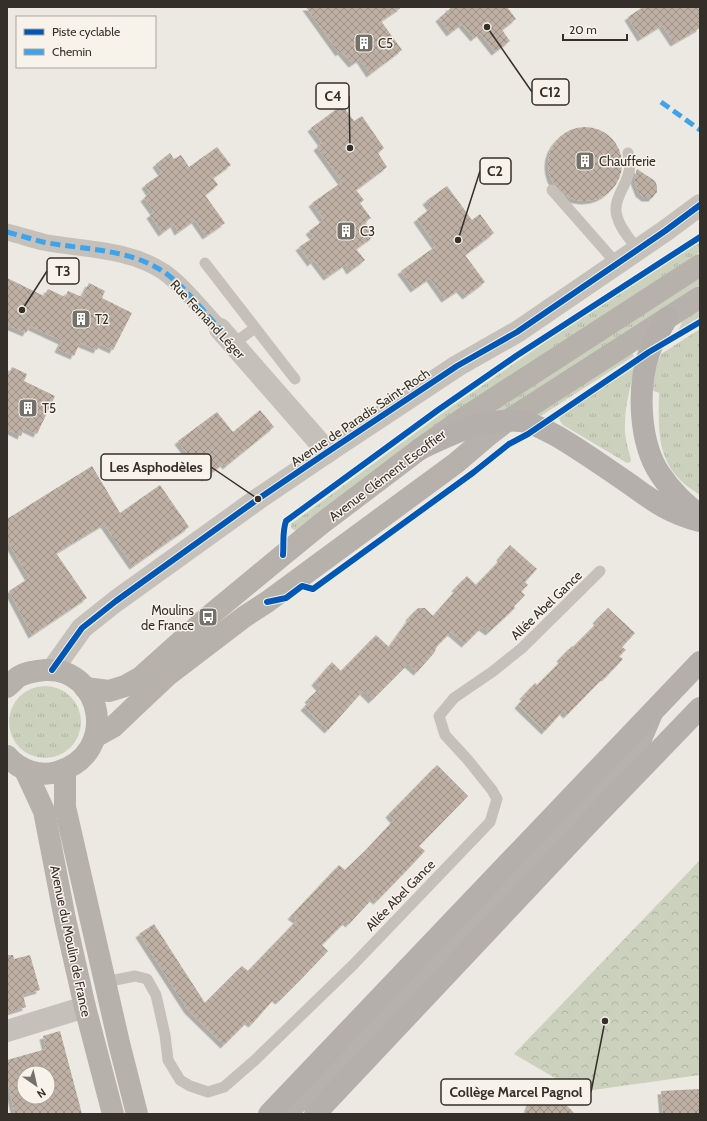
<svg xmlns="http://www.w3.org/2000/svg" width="707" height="1121" font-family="Cabin,sans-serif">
<defs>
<pattern id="grass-tufts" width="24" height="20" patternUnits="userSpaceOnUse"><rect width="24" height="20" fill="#cbd1bd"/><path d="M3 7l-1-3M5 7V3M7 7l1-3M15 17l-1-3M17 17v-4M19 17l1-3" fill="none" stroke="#afb4a2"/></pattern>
<pattern id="park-crowns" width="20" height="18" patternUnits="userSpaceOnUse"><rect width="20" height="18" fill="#cbd1bd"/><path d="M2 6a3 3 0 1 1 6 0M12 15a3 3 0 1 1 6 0" fill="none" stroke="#afb4a2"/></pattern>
<pattern id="building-cross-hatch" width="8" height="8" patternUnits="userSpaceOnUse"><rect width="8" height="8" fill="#beb0a5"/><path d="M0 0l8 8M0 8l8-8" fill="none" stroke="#9b9086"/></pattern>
<filter id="shadow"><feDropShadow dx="-3.5" dy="3.5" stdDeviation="0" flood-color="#0004"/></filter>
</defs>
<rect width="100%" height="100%" fill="#ece9e2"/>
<g fill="url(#grass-tufts)">
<path d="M700 242V252L551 349 296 531 291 528V524L448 409 547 341Z"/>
<path d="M700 277V284L506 410H496Z"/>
<path d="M700 307V317L678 331 682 322Z"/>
<path d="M700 329V495C657 469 658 438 659 393L651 390 653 376 661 354Z"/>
<path d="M631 352 634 356 539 417 537 414Z"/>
<path d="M635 367C631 385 625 404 625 423 624 435 628 448 631 460L630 462 627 463 563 425 560 421 559 418 562 414Z"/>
<circle cx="45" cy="722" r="36"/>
</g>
<path fill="url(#park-crowns)" d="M700 860V1075L579 1092 514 1054Z"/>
<g fill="url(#building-cross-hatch)" fill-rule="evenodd" filter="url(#shadow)">
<path d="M306 7H402L381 21 402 50 370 74 360 59 352 64 341 51 339 53Z"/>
<path d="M449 7H507L516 19 502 30 510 41 495 52 480 33 474 38 462 24 450 33 439 18 450 9Z"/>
<path d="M643 7H700V28L674 43 662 25 641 38 628 17Z"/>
<path d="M342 105 354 121 362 116 384 148 378 153 387 167 356 190 364 200 360 203 371 218 365 222 374 236 356 249 365 260 350 271 346 264 327 277 314 260 311 263 299 247 314 237 309 231 324 220 312 203 342 182 317 147 322 143 311 128Z"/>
<circle cx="585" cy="164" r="37"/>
<path d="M217 147 231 165 213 178 218 185 205 195 225 223 206 236 195 220 178 232 174 224 162 233 150 215 154 212 144 198 150 193 145 185 162 173 156 164 170 153 174 159 181 155 189 167Z"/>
<path d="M637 169 655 181 657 186V192L652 198H645L639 193 634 180Z"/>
<path d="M447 186 472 220 480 214 494 233 465 255 485 282 466 296 460 289 445 299 430 278 414 289 401 271 436 246 417 219 431 208 426 201Z"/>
<path d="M7 278 44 296 48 289 65 297 68 291 82 297 89 283 105 291 102 298 132 313 113 350 100 344 97 350 80 343 74 356 58 349 62 341 30 326 26 333 7 325Z"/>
<path d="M12 367 27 374 24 381 55 396 37 434 24 428 21 436 7 429V373L9 374Z"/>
<path d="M260 410 274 427 226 466 224 463 205 478 178 441 217 412 233 432Z"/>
<path d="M92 466 120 513 160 485 189 527 133 566 104 524 56 553 87 598 32 635 9 591 29 578 7 540V519Z"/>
<path d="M510 545 537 569 525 582 528 585 521 591 525 595 514 606 515 608 489 632 482 627 465 644 451 632 437 646 434 653 417 672 408 664 372 700 363 691 328 730 304 707 310 701 308 699 320 688 315 682 332 662 341 671 376 635 389 647 410 618 409 617 418 608H425L433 616 457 589 455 588 467 576 476 585 501 559 500 557Z"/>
<path d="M608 608 635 633 622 647 626 650 619 656 623 659 605 678 604 677 567 715 563 711 545 731 518 705 525 697 523 696 535 683 537 685 562 660 560 658 572 646 573 647 598 622 596 620Z"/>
<path d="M437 765 468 796 419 846 425 851 407 870 377 901 373 898 349 924 346 921 322 945 328 951 303 977 279 1001 275 998 252 1024 248 1021 224 1045 188 1010 139 934 154 924 205 1003 242 966 248 971 297 920 291 916 339 865 345 870 367 849 394 820 389 814Z"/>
<path d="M7 955H13L14 959 30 955 40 990 23 995 26 1007 7 1013Z"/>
<path d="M60 1031 82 1114H15L7 1079V1060L46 1049 43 1036ZM24 1073H48V1097H24Z"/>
<path d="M700 1089V1114H663L661 1091Z"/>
<path d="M553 1091 575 1114H526L532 1096Z"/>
</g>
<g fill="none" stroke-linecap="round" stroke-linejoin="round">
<g stroke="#c5c0ba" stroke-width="11">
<path d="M628 153C629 159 631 165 629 172 626 186 612 201 617 216 620 229 630 239 638 250"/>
<path d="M552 190 617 264"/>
<path d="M205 263 295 379"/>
<path d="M233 344 255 328"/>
<path d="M105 982 135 976 147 979 156 995 165 1035 168 1060 180 1080 190 1086 208 1092 224 1087 254 1061 353 965 490 822 497 799 492 790 468 760 445 735 439 716 454 698 492 672 522 648 600 571"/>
</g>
<path stroke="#c5c0ba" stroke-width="17" d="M7 232C19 235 31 239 43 242 83 250 128 248 164 272 185 287 202 310 220 329"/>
<g stroke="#c5c0ba" stroke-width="22">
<path d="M220 329 318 441 326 453"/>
<path d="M52 670 82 628 116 601 258 499 326 453 457 366 517 332 665 231 700 205"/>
<path d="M7 1031 85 1007"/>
</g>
<g stroke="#b6b1ab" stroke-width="22">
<path d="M7 687C11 684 14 680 18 677 26 672 36 671 45 670 103 667 120 754 57 772 39 777 19 770 7 756"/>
<path d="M85 688 109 691 125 686 141 677 208 617 283 555 321 524 420 449 461 420 700 265"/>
<path d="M95 737 113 727 135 706 168 675 244 617 267 602 456 463 490 434 507 421 700 297"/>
<path d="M25 770 44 811 65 919 85 1007 113 1114"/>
<path d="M65 770V807L119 1043 137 1114"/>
<path d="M286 1114 636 751 652 713"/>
</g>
<g stroke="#b4afaa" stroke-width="22">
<path d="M667 318C661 329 653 341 649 353 637 388 639 443 660 474 671 491 685 503 700 516"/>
<path d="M420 449C452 434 485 417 521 421 533 423 545 430 555 435 581 450 606 468 631 485 654 502 672 514 700 521"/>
<path d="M269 1114 700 662"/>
<path d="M315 1114 589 823 700 708"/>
</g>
<g stroke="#3ea3eb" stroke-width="5" stroke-dasharray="10 5" stroke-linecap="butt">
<path d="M661 102 700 130"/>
<path d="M7 232C19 235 31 239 43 242 83 250 128 248 164 272 185 287 202 310 220 329"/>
</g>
<g stroke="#f8f3ea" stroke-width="8">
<g id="cycleway">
<path d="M283 555C284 544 282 532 286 521L438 410 516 356 700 237"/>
<path d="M267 602 286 598 302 586 313 589 474 472 509 444 528 434 649 352 700 322"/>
<path d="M52 670 82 628 116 601 258 499 326 453 457 366 517 332 665 231 700 205"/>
</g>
</g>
<use href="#cycleway" stroke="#0057b8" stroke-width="6"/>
</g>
<defs>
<g id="building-square" transform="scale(1)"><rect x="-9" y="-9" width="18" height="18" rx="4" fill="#75706a" stroke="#f8f3ea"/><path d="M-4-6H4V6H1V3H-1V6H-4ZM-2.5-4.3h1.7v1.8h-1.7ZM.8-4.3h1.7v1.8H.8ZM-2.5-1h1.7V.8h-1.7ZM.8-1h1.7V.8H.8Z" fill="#fff"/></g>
<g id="bus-square" transform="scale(1)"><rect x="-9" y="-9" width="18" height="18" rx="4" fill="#75706a" stroke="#f8f3ea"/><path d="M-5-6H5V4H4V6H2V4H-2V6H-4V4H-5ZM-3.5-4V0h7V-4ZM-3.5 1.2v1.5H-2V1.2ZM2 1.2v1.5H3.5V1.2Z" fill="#fff"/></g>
</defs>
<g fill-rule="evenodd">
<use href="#building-square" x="364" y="43"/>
<use href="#building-square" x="585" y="161"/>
<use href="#building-square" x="346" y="231"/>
<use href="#building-square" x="81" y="319"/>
<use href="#building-square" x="28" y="408"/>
<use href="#bus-square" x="208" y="617"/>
</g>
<g text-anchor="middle" stroke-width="3" stroke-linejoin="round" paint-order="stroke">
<g font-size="13" fill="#352f29" stroke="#f8f3ea" text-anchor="start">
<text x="378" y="48">C5</text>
<text x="599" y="166">Chaufferie</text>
<text x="360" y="236">C3</text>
<text x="95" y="324">T2</text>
<text x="42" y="413">T5</text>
<text x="194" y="615" text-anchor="end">Moulins<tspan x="194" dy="15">de France</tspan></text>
</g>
<g font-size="13" fill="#352f29" stroke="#f8f3ea">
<text transform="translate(208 319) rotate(47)" y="5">Rue Fernand Léger</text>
<text transform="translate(360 417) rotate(-34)" y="5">Avenue de Paradis Saint-Roch</text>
<text transform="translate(387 475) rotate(-37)" y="5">Avenue Clément Escoffier</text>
<text transform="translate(546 605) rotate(-44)" y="5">Allée Abel Gance</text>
<text transform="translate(400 895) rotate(-46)" y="5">Allée Abel Gance</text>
<text transform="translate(71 941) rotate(78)" y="5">Avenue du Moulin de France</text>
</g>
</g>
<path fill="none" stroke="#352f29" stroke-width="1.5" d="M487 27L532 92M350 148L349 96M458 240L480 171M22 310L47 271M258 499L211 467M605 1021L591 1092"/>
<g fill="#352f29" stroke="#f8f3ea" stroke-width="1.5">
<circle cx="487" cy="27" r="4"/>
<circle cx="350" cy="148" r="4"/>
<circle cx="458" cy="240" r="4"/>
<circle cx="22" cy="310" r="4"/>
<circle cx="258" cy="499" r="4"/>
<circle cx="605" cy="1021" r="4"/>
</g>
<g fill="#f8f3ea" stroke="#352f29" stroke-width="1.5">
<rect x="532" y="79" width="37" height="26" rx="4"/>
<rect x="316" y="83" width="33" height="26" rx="4"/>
<rect x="480" y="158" width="31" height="26" rx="4"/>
<rect x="47" y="258" width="32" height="26" rx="4"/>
<rect x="101" y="454" width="110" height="26" rx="4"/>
<rect x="441" y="1079" width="150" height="26" rx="4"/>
</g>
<g font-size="14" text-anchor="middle" font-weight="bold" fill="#352f29">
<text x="550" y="97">C12</text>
<text x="333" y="101">C4</text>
<text x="495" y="176">C2</text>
<text x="63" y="276">T3</text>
<text x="156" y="472">Les Asphodèles</text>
<text x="516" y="1097">Collège Marcel Pagnol</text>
</g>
<rect width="707" height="1121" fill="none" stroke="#352f29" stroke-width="16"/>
<rect x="16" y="16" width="140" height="52" fill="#f8f3ea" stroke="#aaa59d"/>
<rect x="24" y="29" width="20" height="6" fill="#0057b8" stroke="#aaa59d"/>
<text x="52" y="36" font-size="12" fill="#352f29">Piste cyclable</text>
<rect x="24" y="49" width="20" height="6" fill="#3ea3eb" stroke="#aaa59d"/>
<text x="52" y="56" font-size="12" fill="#352f29">Chemin</text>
<g transform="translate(36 1085) rotate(146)"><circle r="19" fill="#f8f3ea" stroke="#aaa59d"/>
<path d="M0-3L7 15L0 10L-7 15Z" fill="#75706a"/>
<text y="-6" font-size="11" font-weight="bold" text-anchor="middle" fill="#352f29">N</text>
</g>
<path d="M563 34v6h64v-6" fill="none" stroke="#352f29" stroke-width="2"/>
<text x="569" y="34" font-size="12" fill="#352f29" stroke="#f8f3ea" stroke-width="3" paint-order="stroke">20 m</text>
</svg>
